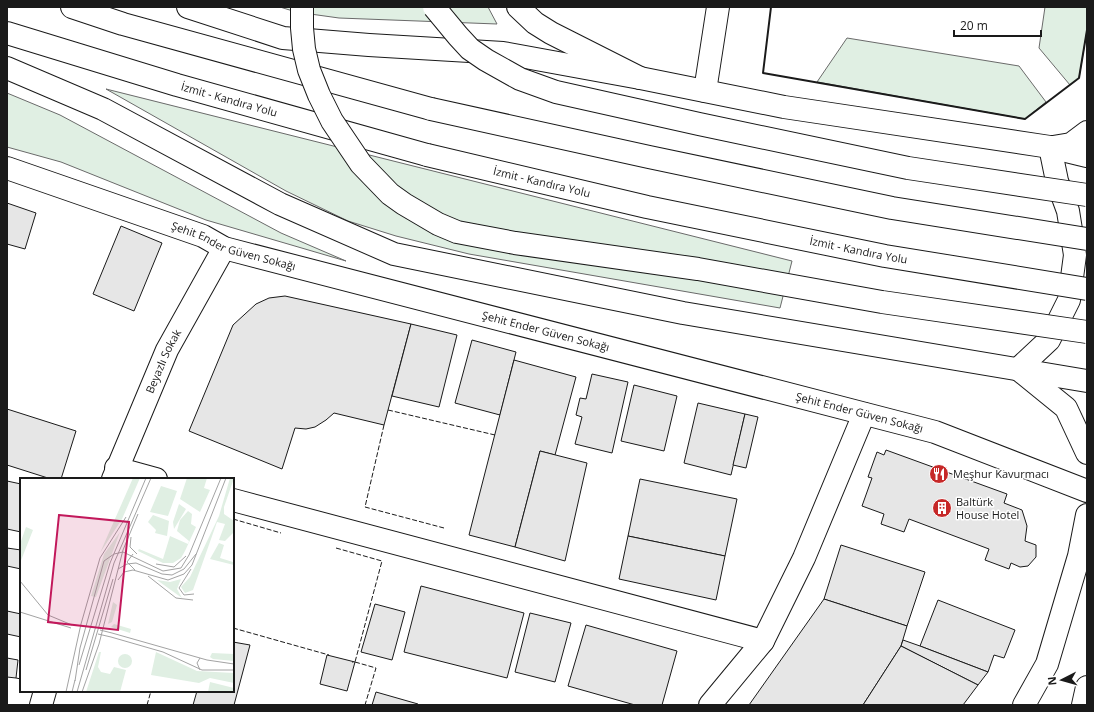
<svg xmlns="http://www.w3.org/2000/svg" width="1094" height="712" font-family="'Open Sans',sans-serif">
<rect width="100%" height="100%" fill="#fff"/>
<g fill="#e0efe3" stroke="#6a6a6a">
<path d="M280 7H488L497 24 339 18 296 12Z"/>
<path d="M1045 7H1087V30L1079 78 1070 85 1039 48Z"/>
<path d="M847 38 1019 66 1046 102 1025 119 817 82Z"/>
<path d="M106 89 792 261 780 308 469 254 396 236 348 221 286 191Z"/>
<path d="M7 93 60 115 281 233 346 261 206 220 61 162 7 147Z"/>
</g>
<g fill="#e6e6e6" stroke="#1a1a1a">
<path d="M7 203 36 213 25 249 7 244Z"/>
<path d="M121 226 162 243 134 311 93 294Z"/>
<path d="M285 296 411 324 384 425 334 413 326 420 315 427 306 429 295 428 282 469 189 431 233 325 256 304 269 298Z"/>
<path d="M411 324 457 335 439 407 392 396Z"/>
<path d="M472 340 516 352 500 415 455 403Z"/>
<path d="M514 360 576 377 555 455 540 451 515 547 469 535Z"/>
<path d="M592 374 628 382 612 453 575 444 582 417 576 415 580 398 586 399Z"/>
<path d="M634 385 677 396 664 451 621 441Z"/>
<path d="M698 403 745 414 731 475 684 463Z"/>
<path d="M7 409 76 431 61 479H51L7 465Z"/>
<path d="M745 414 758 417 746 468 733 465Z"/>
<path d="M886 450 1007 494 1004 503 1022 510 1027 526 1025 541 1036 545V557L1028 566 1020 567 1011 563 1009 569 985 560 989 549 909 519 904 532 881 524 884 514 862 506 872 478 868 477 877 452 884 455Z"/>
<path d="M540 451 587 463 565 561 515 547Z"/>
<path d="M640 479 737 499 725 556 628 536Z"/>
<path d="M7 481 21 484V532L7 529Z"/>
<path d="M628 536 725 556 716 600 619 579Z"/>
<path d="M841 545 925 572 907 626 824 599Z"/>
<path d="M7 548 21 550V569L7 566Z"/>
<path d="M421 586 524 613 507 678 404 652Z"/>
<path d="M824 599 907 626 901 646 863 705H749Z"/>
<path d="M938 600 1015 630 1004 658 994 655 988 672 920 646Z"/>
<path d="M375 604 405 612 392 660 361 652Z"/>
<path d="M7 611 21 614V637L7 634Z"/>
<path d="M530 613 571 623 555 682 515 672Z"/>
<path d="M586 625 677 651 662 705H635L568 686Z"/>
<path d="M903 640 920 646 988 672 978 685 901 646Z"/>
<path d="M233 642 250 645 234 705H193L197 691H233Z"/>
<path d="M901 646 978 685 963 705H863Z"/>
<path d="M327 655 355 662 347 691 320 684Z"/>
<path d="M7 658 18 660 16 678 7 677Z"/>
<path d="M376 692 418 704V705H372Z"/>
</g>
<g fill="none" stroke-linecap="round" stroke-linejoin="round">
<g stroke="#1a1a1a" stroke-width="24">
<g id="minor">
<path d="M705 91 718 7"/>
<path id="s1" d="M7 168 203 236 224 248 935 432 1087 491"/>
<path d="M116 468 156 479"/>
<path id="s2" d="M113 479 167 350 224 248"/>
<path d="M233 500 763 641"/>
<path d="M41 705 45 691"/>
<path d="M710 705 763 641 804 558 864 414"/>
</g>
</g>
<g stroke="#1a1a1a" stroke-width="24">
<g id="primary">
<path d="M1024 705 1047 664 1079 556 1087 515"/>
<path d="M1083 705 1087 687"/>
</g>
</g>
<g stroke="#1a1a1a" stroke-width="24">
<g id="trunk">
<path d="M72 7 123 24 431 109"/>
<path d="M188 7 283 38 369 45 503 53 640 78 784 107 1050 147 1087 156"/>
<path id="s3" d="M7 33 177 85 427 155"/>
<path d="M7 68 103 109 280 204 394 254 683 313 1087 381"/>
<path d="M1050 147 1057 181 1068 211 1075 255 1069 300 1049 340 1018 369 1066 408 1087 453"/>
<path d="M1053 147 1071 144 1087 132"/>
</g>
</g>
<g stroke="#1a1a1a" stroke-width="24">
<path id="motorway" d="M518 7 535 23 551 33 640 78"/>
</g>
<use href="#minor" stroke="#fff" stroke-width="22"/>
<use href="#primary" stroke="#fff" stroke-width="22"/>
<use href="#trunk" stroke="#fff" stroke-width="22"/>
<use href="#motorway" stroke="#fff" stroke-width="22"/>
<g stroke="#1a1a1a" stroke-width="24" stroke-linecap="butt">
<g id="trunk-bridge">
<path d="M431 109 649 157 892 208 1087 239"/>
<path id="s4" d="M427 155 647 207 885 256 1087 289"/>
</g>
</g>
<g stroke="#1a1a1a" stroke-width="24" stroke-linecap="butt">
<g id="motorway-bridge">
<path d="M302 7V28L304 49 309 70 319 95 332 121 361 164 390 194 404 204 438 224 457 232 515 243 698 269 882 302 1087 332"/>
<path d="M434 7 458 36 470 49 486 60 520 79 556 92 699 124 908 168 1087 195"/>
</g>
</g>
<use href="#trunk-bridge" stroke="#fff" stroke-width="22"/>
<use href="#motorway-bridge" stroke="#fff" stroke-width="22"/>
<g stroke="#1a1a1a" stroke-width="1" stroke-dasharray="5 2" stroke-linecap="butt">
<path d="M388 410 495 435"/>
<path d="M384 425 365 507 444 528"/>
<path d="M233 519 281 533"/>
<path d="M336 548 382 561 355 662H352"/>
<path d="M233 628 329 655"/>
<path d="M355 662 376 668 365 705"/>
<path d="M16 678 21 679"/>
<path d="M147 705 151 691"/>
</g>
<path stroke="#1a1a1a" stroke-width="2" d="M771 7 763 73 1025 119 1079 78 1087 30"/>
</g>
<defs>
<g id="restaurant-disc" transform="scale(1)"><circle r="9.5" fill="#c62828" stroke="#fff"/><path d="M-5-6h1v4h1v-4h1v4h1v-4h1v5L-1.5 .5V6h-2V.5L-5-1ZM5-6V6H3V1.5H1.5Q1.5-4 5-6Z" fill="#fff"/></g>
<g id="building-disc" transform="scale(1)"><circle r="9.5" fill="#c62828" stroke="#fff"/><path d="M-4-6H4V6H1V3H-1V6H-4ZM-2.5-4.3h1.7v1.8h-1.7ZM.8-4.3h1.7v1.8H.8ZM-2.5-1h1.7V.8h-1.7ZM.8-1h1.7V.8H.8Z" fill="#fff"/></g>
</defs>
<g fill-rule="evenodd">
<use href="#restaurant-disc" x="939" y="474"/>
<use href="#building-disc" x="942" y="508"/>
</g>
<g text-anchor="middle" stroke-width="3" stroke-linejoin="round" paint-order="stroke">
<g font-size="11" fill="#1a1a1a" stroke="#fff">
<text dy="4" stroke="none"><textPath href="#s3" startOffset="232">İzmit - Kandıra Yolu</textPath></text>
<text dy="4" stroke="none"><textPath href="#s4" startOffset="118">İzmit - Kandıra Yolu</textPath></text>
<text dy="4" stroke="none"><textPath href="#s1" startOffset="240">Şehit Ender Güven Sokağı</textPath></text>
<text dy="4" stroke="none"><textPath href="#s4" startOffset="442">İzmit - Kandıra Yolu</textPath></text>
<text dy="4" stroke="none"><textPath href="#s1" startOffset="564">Şehit Ender Güven Sokağı</textPath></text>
<text dy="4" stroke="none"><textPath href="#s2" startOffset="128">Beyazlı Sokak</textPath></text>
<text dy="4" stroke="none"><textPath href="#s1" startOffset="888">Şehit Ender Güven Sokağı</textPath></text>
</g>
<g font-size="11" fill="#1a1a1a" stroke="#fff" text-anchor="start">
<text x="953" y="478">Meşhur Kavurmacı</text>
<text x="956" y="506">Baltürk<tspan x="956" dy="13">House Hotel</tspan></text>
</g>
</g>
<g transform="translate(20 478)">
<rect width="214" height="214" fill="#fff"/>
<path d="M113 0H120L102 41 80 75ZM167 0H187L184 10 190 12 180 34 160 21ZM210 0H214L204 29V36L214 43 213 55 205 63 199 62 205 46 197 44 173 112 165 115 161 109 170 99 199 38ZM141 8 157 13 148 38 130 34ZM159 26 166 31 154 51 153 44ZM168 33 172 36 171 46 176 49 165 73 161 80 153 85H143L118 73 119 71 143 81 150 58 168 66 169 63 157 53 160 42ZM133 37 149 43 147 58 135 55 136 52 128 44ZM6 49 13 52 0 85V66ZM100 54 76 119 71 118 84 76ZM199 65 204 67 200 80 213 84 214 81V87L190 81ZM161 101 157 111 162 120 137 102 150 104ZM93 124 97 127 92 144 88 146ZM94 146 111 151 110 155 91 149ZM79 174H81L78 189 81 194 90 196 94 189 106 192 100 214H66ZM136 174 177 193 214 195V205L190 200 179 205 131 197ZM192 175 214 176V183L193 181 190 179ZM98 183a7 7 0 1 1 14 0a7 7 0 1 1-14 0ZM190 204 214 210V214H188Z" fill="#e0efe3"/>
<path fill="none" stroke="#a3a3a3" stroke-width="1" d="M111 59 110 69 117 76M113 76 107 84 115 92M136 86 154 89 166 78M98 91 107 86 116 85 142 96 152 97 164 91 176 76M171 91 159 110 164 117 174 116M128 98 156 120 173 122M98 102 104 94 113 92 148 102 164 96 172 87 206 0M0 103 28 137 52 147M0 134 51 150M80 152 92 155M92 155 187 182 214 186M78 156 91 159M91 159 143 174 182 192H214M59 187 90 85 126 0M66 192 93 101M180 192 177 185 180 180M55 203 60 170 84 83 94 76 103 74 143 93 161 90 169 77 201 0M46 214 61 146 80 80 106 39M52 214 55 202M57 214 94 85 131 0M62 214 79 166 103 72 118 36"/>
<path fill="#c2185b" fill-opacity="0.15" stroke="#c2185b" stroke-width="2" d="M39 37 109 44 98 152 28 144Z"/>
<rect width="214" height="214" fill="none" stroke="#1a1a1a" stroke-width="2"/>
</g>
<rect width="1094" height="712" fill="none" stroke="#1a1a1a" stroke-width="16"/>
<g transform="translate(1062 680) rotate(264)" stroke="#ffffff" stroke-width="3" paint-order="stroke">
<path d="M0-3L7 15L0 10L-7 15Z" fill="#1a1a1a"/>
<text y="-6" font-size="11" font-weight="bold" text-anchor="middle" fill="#1a1a1a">N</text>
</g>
<path d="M954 30v6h87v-6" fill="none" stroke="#1a1a1a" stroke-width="2"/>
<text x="960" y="30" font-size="12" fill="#1a1a1a" stroke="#ffffff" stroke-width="3" paint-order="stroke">20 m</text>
</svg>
